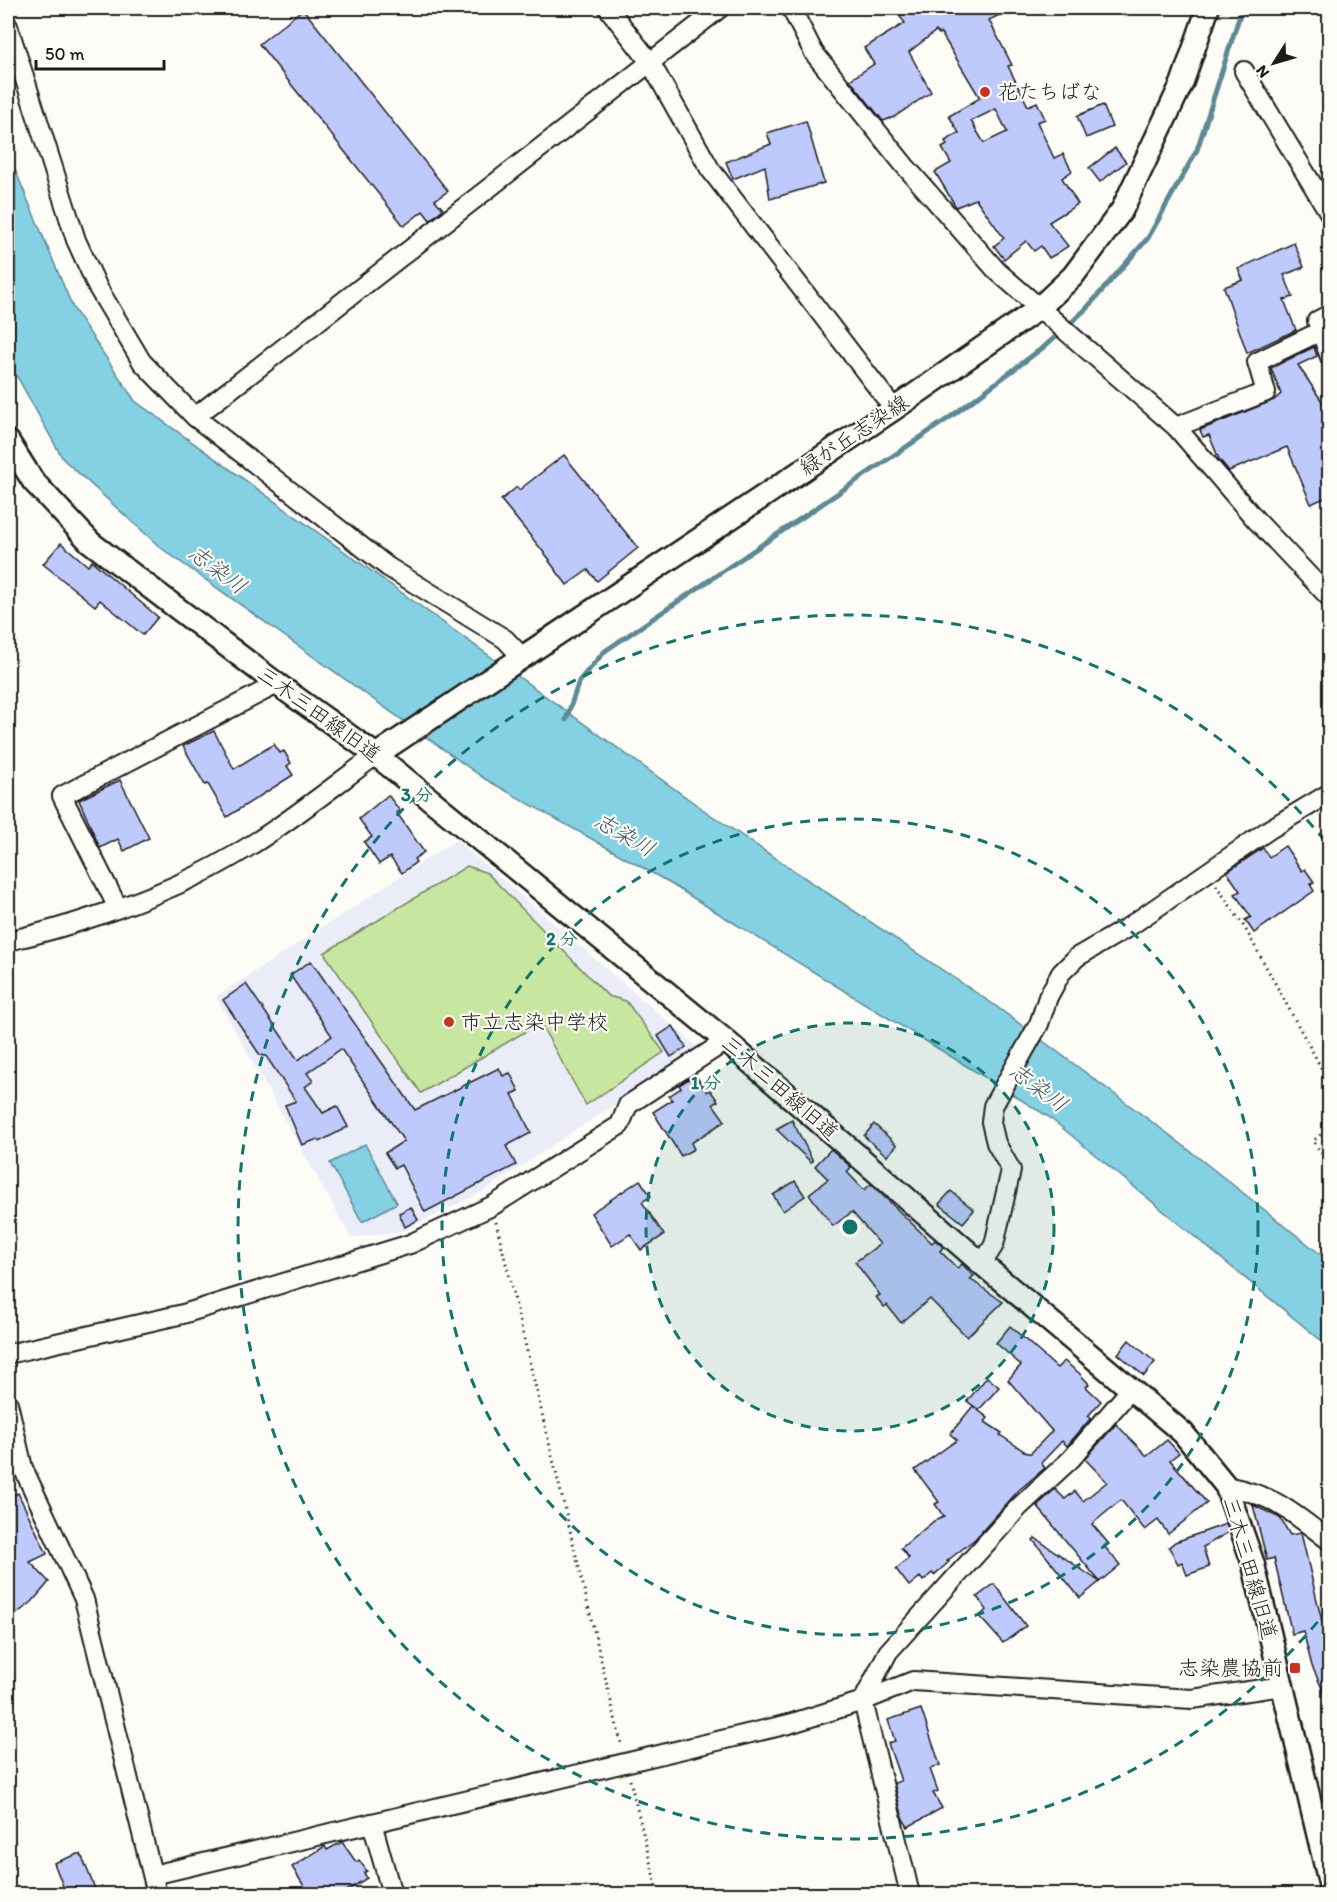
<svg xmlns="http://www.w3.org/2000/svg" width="1337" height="1902" font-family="Itim,'Klee One',sans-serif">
<rect width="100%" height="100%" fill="#fdfcf7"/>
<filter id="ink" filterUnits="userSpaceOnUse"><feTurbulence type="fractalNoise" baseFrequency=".0167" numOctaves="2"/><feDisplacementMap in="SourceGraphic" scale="12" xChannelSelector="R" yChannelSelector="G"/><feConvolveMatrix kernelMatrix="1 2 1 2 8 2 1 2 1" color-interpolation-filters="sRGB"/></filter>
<g filter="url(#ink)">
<path fill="#eaedf8" d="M456 840 699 1048 482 1192 403 1231 351 1238 216 997Z"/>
<path fill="#c7e7a0" stroke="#72825e" stroke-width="1.5" d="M467 866 487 873 608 996 626 1001 664 1052 586 1105 540 1023 421 1093 324 953Z"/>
<g fill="#85d1e4" stroke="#5b8994" stroke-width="1.5">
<path d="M8 153 73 308 135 401 708 813 993 1004 1175 1139 1329 1261V1347L1049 1117 661 878 485 779 161 548 63 459 8 360Z"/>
<path d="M365 1144 397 1203 362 1222 330 1163Z"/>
</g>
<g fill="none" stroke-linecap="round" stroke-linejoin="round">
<path stroke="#5b8994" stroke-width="5" d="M566 720 579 681 605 651 949 418 1045 346 1086 309 1148 238 1197 150 1242 8"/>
</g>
<g fill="#bdcafb" stroke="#1c1c1c" stroke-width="1.5" fill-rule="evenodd">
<path d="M906 8H1014L989 20 1012 65 1008 66 1028 106 1037 102 1045 119 1037 122 1054 158 1063 154 1072 171 1062 178 1078 204 1049 222 1068 246 1056 254 1049 258 1041 246 1034 251 1026 241 1004 259 994 246 1004 238 976 199 956 207 935 172 951 163 942 148 947 145 945 141 959 133 949 116 980 98 941 33 939 34 936 31 909 52 931 92 894 117 883 121 850 80 874 64 864 48 905 23 898 14ZM996 109 1007 132 984 143 971 121Z"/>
<path d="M303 9 448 191 435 200 443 209 430 220 423 211 404 226 259 44Z"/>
<path d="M1103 105 1112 127 1086 138 1077 116Z"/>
<path d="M806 121 824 183 770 199 765 166 733 179 726 162 771 144 767 133Z"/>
<path d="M1115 148 1126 162 1100 182 1089 168Z"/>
<path d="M1294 243 1304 267 1284 275 1293 297 1284 300 1296 330 1247 353 1224 287 1243 280 1238 269Z"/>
<path d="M1314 347 1317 356 1298 365 1329 412V496L1311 504 1287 447 1229 471 1219 459 1209 435 1203 437 1200 430 1274 400 1281 394 1271 368Z"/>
<path d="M564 455 638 548 597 581 588 570 567 585 549 561 550 560 501 500 517 487 519 490Z"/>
<path d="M61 543 88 566 92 561 158 617 143 635 100 600 95 606 43 564Z"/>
<path d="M214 731 234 769 274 744 280 753 284 751 291 763 287 766 293 775 227 817 208 784 205 785 183 746Z"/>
<path d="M120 780 149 838 124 851 118 839 100 848 79 800Z"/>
<path d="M388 795 400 811 397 813 424 852 414 859 416 862 402 873 390 857 379 864 364 842 372 837 359 819Z"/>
<path d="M1285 846 1302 871 1305 869 1314 882 1310 884 1314 891 1254 933 1245 920 1251 917 1235 894 1240 891 1227 872 1263 848 1269 857Z"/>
<path d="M311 961 415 1110 499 1068 503 1076 510 1073 519 1091 512 1094 531 1133 506 1146 516 1165 425 1212 401 1165 395 1168 385 1153 404 1141 341 1049 307 1073 313 1081 305 1087 323 1113 337 1106 348 1127 319 1142 318 1139 302 1145 285 1105 296 1101 266 1056 260 1055 223 1000 246 984 298 1060 332 1036 290 975Z"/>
<path d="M673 1026 686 1047 671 1057 658 1036Z"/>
<path d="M695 1075 707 1092 710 1090 718 1101 713 1104 725 1121 691 1143 694 1149 681 1156 653 1112 672 1100 669 1096 681 1088 679 1085Z"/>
<path d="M792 1120 813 1161 811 1162 776 1129Z"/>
<path d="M874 1124 897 1145 887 1156 864 1136Z"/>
<path d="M831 1149 851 1167 847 1172 864 1190 871 1184 932 1243 935 1240 943 1247 940 1251 957 1268 962 1264 974 1276 970 1279 1003 1302 967 1337 930 1299 901 1323 887 1305 884 1307 876 1297 880 1295 855 1262 880 1244 852 1212 833 1226 809 1194 828 1179 815 1166Z"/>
<path d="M640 1180 651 1196 642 1202 664 1235 641 1250 630 1234 612 1246 591 1213Z"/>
<path d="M795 1181 805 1196 783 1211 773 1195Z"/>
<path d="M951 1191 974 1210 963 1223 939 1204Z"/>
<path d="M411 1207 418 1220 405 1227 399 1213Z"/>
<path d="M1010 1326 1057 1368 1064 1361 1079 1373 1089 1384 1086 1387 1101 1401 1088 1416 1091 1418 1067 1446 1062 1441 1041 1463 1045 1468 1019 1490 975 1539 947 1561 949 1562 934 1575 932 1573 923 1581 920 1577 909 1586 896 1569 909 1558 901 1548 934 1521 944 1517 935 1504 939 1502 915 1470 957 1440 950 1434 973 1406 988 1418 985 1422 1002 1433 1000 1435 1027 1453H1031L1052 1431 1008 1380 1021 1365 996 1343Z"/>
<path d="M1129 1340 1155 1362 1144 1376 1118 1354Z"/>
<path d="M987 1377 999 1387 979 1410 967 1401Z"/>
<path d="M1116 1424 1147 1456 1167 1440 1179 1453 1170 1460 1207 1503 1168 1534 1158 1520 1145 1530 1121 1500 1092 1524 1108 1543 1104 1546 1120 1565 1080 1598 1033 1540 1035 1538 1100 1582 1037 1506 1055 1489 1065 1499 1075 1491 1083 1501 1107 1482 1085 1459Z"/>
<path d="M18 1493 47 1554 30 1562 49 1582 32 1602 8 1620V1498Z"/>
<path d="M1253 1505 1280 1518 1290 1535 1301 1533 1324 1630 1329 1628V1704L1312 1666 1303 1631 1292 1634 1274 1558 1267 1560Z"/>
<path d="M1226 1524 1229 1532 1203 1547 1209 1567 1187 1575 1182 1562 1178 1564 1169 1547 1175 1542Z"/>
<path d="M994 1584 1026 1626 1003 1643 979 1616 987 1610 977 1597Z"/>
<path d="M921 1709 940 1765 930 1769 938 1791 933 1793 942 1808 908 1827 903 1819 894 1783 901 1781 888 1743 895 1741 888 1720Z"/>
<path d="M342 1842 356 1862 359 1860 367 1871 364 1873 367 1878 342 1894H309L292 1867 325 1846 327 1850Z"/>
<path d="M78 1854H81L97 1894H66L54 1863Z"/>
</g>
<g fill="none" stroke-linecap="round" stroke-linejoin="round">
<g stroke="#1c1c1c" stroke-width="22">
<g id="minor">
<path d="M608 8 650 62 710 169 894 409"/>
<path d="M791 8 814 53 905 166 997 271 1176 427 1256 520 1330 598"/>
<path d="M8 26 76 240 98 288 142 362 195 417 388 567 505 639 522 657"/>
<path d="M1244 71 1330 214"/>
<path d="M1330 314 1317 321 1330 357"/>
<path d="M195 417 720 8"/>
<path d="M1176 427 1266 392 1257 362 1321 331"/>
<path d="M118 908 62 796 277 684"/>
<path d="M8 941C69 927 141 903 198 875 262 844 319 797 376 755"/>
<path d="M982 1264 994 1245 1011 1170 996 1143 991 1122 993 1106 1039 1024 1048 997 1061 973 1077 957 1127 928 1270 829 1330 793"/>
<path d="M8 1354 183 1314 410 1244 492 1206 620 1125 628 1105 726 1041"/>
<path d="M8 1403 23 1468 84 1599 157 1894"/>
<path d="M1226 1486C1276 1496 1290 1511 1330 1541"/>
<path d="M372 1823 392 1894"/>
<path d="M153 1875 789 1724 863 1701 913 1681 1192 1699 1283 1686"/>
<path d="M910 1894 863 1701 888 1652 1019 1507 1071 1459 1131 1389"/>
</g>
</g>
<g stroke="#1c1c1c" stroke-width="26">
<g id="tertiary">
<path d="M8 441 33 481 90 542 277 684 376 755 726 1041 982 1264 1183 1433 1226 1486 1253 1563 1330 1885"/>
<path d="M376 755 894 409 1038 309 1073 276 1122 210 1182 83 1208 8"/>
</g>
</g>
<g stroke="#1c1c1c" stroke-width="3" stroke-dasharray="1.5 4.5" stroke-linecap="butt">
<path d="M1216 885 1245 928 1330 1084"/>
<path d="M1330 1127 1313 1141 1330 1165"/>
<path d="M496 1222 622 1747"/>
<path d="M630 1780 658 1894"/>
</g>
<use href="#minor" stroke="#fdfcf7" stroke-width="18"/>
<use href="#tertiary" stroke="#fdfcf7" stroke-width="21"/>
</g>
</g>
<circle cx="850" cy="1227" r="204" fill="#0f766e" fill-opacity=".12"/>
<g fill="none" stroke="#0f766e" stroke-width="3" stroke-dasharray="10 8">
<circle cx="850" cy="1227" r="204"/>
<circle cx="850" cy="1227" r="408"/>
<path d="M1329 1608A612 612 0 1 1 1329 846"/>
</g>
<g fill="#c8321e" stroke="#fdfcf7" stroke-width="2">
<circle cx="985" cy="92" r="6"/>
<circle cx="449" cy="1022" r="6"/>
<rect x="1289" y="1662" width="12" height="12" rx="3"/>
</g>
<g text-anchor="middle" stroke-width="4.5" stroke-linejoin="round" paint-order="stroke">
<g font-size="21" fill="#1c1c1c" stroke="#fdfcf7" text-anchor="start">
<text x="997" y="99">花たちばな</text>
<text x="461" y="1029">市立志染中学校</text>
<text x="1283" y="1675" text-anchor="end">志染農協前</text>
</g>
<g font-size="21" fill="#1c1c1c" stroke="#fdfcf7">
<text transform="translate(854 435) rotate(-34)" y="7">緑が丘志染線</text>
<text transform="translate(319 714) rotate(36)" y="7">三木三田線旧道</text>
<text transform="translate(780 1088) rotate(41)" y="7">三木三田線旧道</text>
<text transform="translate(1250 1568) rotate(74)" y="7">三木三田線旧道</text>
</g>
<g font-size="22" font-style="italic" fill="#415b62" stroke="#fdfcf7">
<text transform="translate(218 569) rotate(37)" y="8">志染川</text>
<text transform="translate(625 834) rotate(30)" y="8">志染川</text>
<text transform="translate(1039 1087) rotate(37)" y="8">志染川</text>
</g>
</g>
<circle cx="850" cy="1227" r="9" fill="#0f766e" stroke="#fdfcf7" stroke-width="3"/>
<g font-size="18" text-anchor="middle" font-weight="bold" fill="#0f766e" stroke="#fdfcf7" stroke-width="4.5" stroke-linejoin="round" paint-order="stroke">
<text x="417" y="801">3 分</text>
<text x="562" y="945">2 分</text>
<text x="706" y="1089">1 分</text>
</g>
<rect width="1337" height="1902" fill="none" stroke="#fdfcf7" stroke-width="30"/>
<rect x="15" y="15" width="1307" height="1872" fill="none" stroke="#1c1c1c" stroke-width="2" filter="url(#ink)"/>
<g transform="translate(1274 63) rotate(233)" stroke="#fdfcf7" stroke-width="4.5" paint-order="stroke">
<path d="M0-4.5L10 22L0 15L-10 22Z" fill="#1c1c1c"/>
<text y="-9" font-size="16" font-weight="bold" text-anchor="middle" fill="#1c1c1c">N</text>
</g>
<path d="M36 60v9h128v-9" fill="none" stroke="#1c1c1c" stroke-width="3"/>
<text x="45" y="60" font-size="18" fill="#1c1c1c" stroke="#fdfcf7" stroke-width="4.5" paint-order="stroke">50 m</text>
</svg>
